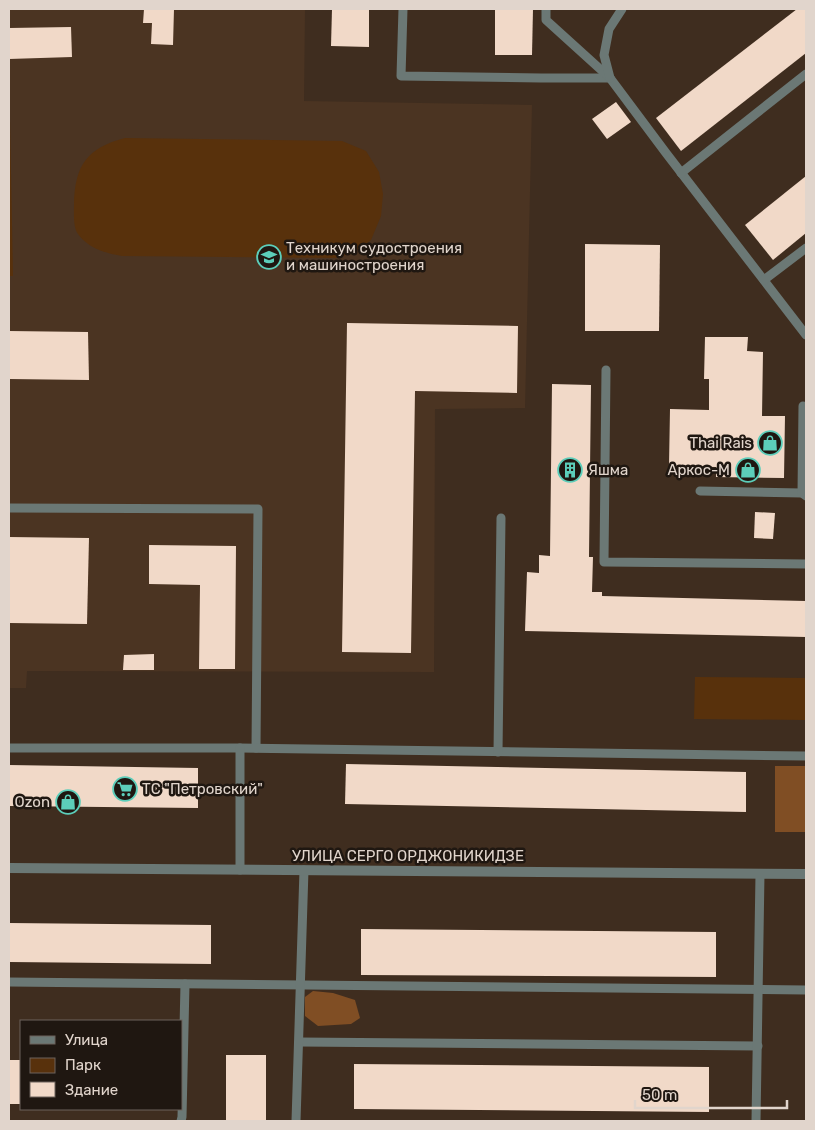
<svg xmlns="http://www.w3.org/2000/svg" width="815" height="1130" font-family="Rubik,sans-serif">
<rect width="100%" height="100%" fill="#3f2d1f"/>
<path fill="#4b3422" d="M9 9H305L304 101 532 105 525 408 435 409 434 672 27 671 26 688H9Z"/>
<g fill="#58310c">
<path d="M9 121H10L13 276H9Z"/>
<path d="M125 138 342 141 366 151 379 172 383 194 381 216 371 240 353 253 336 258 122 256C106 253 89 249 78 234 73 227 74 213 74 204 75 165 87 148 125 138Z"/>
<path d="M695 677 806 678V720L694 719Z"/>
</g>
<g fill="#804e24">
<rect x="775" y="766" width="31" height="66"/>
<path d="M313 991 333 993 355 1000 360 1018 351 1024 318 1026 305 1016V997Z"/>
</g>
<g fill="#f1d9c8">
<path d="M144 9H174L173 45 151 44 152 23H143Z"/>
<path d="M332 9H369V47L331 46Z"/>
<path d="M495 9H533L532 55H495Z"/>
<path d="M797 9H806V53L681 151 656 118Z"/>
<path d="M71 27 72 57 9 59V28Z"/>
<path d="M616 102 631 122 607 139 592 119Z"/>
<path d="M806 176V233L773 260 745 225Z"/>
<path d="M585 244 660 245 659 331H585Z"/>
<path d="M347 323 518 326 517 393 415 391 411 653 342 652Z"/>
<path d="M9 331 88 332 89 380 9 379Z"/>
<path d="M705 337H748L747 351 763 352 762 416H785L784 478 716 477V467L669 466 670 409 709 410V379H704Z"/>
<path d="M552 384 591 385 589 557H593L592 592H602V596L806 601V637L525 631 527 572 539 573V555L550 556Z"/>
<path d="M755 512 775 513 773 539 754 538Z"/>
<path d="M9 537 89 538 87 624 9 623Z"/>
<path d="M149 545 236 546 235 669H199L200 585 149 584Z"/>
<path d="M154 654V670H123L124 655Z"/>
<path d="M346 764 746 772V812L345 804Z"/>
<path d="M9 765 198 768V808L9 806Z"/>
<path d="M9 923 211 925V964L9 962Z"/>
<path d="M361 929 716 932V977L361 975Z"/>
<rect x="226" y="1055" width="40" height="66"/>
<rect x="9" y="1060" width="12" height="44"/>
<path d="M354 1064 709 1067V1112L354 1109Z"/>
</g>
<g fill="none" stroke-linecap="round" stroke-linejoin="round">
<g stroke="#6b7875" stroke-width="9">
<path d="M403 9 401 76 541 78H610"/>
<path d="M546 9V20L610 78 666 153 806 335"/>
<path d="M610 78 604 55 609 29 622 9"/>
<path d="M681 173 806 74"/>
<path d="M764 280 806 248"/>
<path d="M606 370 604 562 806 564"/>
<path d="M700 491 802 493 806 496"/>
<path d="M802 493 803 406"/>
<path d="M9 508 258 509 256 748"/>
<path d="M9 748H240L806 756"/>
<path d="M498 752 501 518"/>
<path d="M240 870V748"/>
<path d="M9 982 806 990"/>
<path d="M299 1042 758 1046"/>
<path d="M181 1121 182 1117 185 984"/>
<path d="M296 1121 304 870"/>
<path d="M756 1121 760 874"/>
</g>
<path stroke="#6b7875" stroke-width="10" d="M9 868 806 874"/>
</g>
<defs>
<g id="university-ring" transform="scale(1.25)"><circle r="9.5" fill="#1f1711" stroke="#5cceba" stroke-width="1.5"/><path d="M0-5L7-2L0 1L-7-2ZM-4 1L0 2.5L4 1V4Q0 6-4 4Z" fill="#5cceba"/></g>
<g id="shop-ring" transform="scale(1.25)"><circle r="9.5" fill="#1f1711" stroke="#5cceba" stroke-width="1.5"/><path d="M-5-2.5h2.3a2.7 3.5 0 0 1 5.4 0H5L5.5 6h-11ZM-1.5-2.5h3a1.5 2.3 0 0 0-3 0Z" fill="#5cceba"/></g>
<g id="building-ring" transform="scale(1.25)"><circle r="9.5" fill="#1f1711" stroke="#5cceba" stroke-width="1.5"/><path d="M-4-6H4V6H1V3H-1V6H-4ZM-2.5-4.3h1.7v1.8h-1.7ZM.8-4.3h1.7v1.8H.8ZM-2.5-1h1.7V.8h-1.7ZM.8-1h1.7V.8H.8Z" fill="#5cceba"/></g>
<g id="supermarket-ring" transform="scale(1.25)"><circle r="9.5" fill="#1f1711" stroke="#5cceba" stroke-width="1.5"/><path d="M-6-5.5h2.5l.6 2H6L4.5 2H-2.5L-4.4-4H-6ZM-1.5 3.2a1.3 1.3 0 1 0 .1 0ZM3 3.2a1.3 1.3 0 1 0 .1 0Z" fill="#5cceba"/></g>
</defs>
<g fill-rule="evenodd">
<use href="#university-ring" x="269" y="257"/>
<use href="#shop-ring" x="770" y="443"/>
<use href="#building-ring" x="570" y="470"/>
<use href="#shop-ring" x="748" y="470"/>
<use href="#supermarket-ring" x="125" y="789"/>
<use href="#shop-ring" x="68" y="802"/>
</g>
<g text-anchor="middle" stroke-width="5" stroke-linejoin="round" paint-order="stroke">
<g font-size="15" fill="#e1d5cc" stroke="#1f1711" text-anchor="start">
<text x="286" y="253">Техникум судостроения<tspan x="286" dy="17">и машиностроения</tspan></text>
<text x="752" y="448" text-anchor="end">Thai Rais</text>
<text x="588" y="475">Яшма</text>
<text x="730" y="475" text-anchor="end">Аркос-М</text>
<text x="142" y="794">ТС "Петровский"</text>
<text x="50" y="807" text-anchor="end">Ozon</text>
</g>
<g font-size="15" fill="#e1d5cc" stroke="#1f1711">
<text x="408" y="861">УЛИЦА СЕРГО ОРДЖОНИКИДЗЕ</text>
</g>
</g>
<rect width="815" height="1130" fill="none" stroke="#e1d5cc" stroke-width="20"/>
<rect x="20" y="1020" width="162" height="90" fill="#1f1711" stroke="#6d635c"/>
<rect x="30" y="1036" width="25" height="8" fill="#6b7875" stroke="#6d635c"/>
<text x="65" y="1045" font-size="15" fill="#e1d5cc">Улица</text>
<rect x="30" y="1058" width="25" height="15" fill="#58310c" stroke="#6d635c"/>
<text x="65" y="1070" font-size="15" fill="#e1d5cc">Парк</text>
<rect x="30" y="1082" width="25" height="15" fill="#f1d9c8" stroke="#6d635c"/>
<text x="65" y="1095" font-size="15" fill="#e1d5cc">Здание</text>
<path d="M635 1100v8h152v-8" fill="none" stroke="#e1d5cc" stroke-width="2.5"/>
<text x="642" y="1100" font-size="15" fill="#e1d5cc" stroke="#1f1711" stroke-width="4" paint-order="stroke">50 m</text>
</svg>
